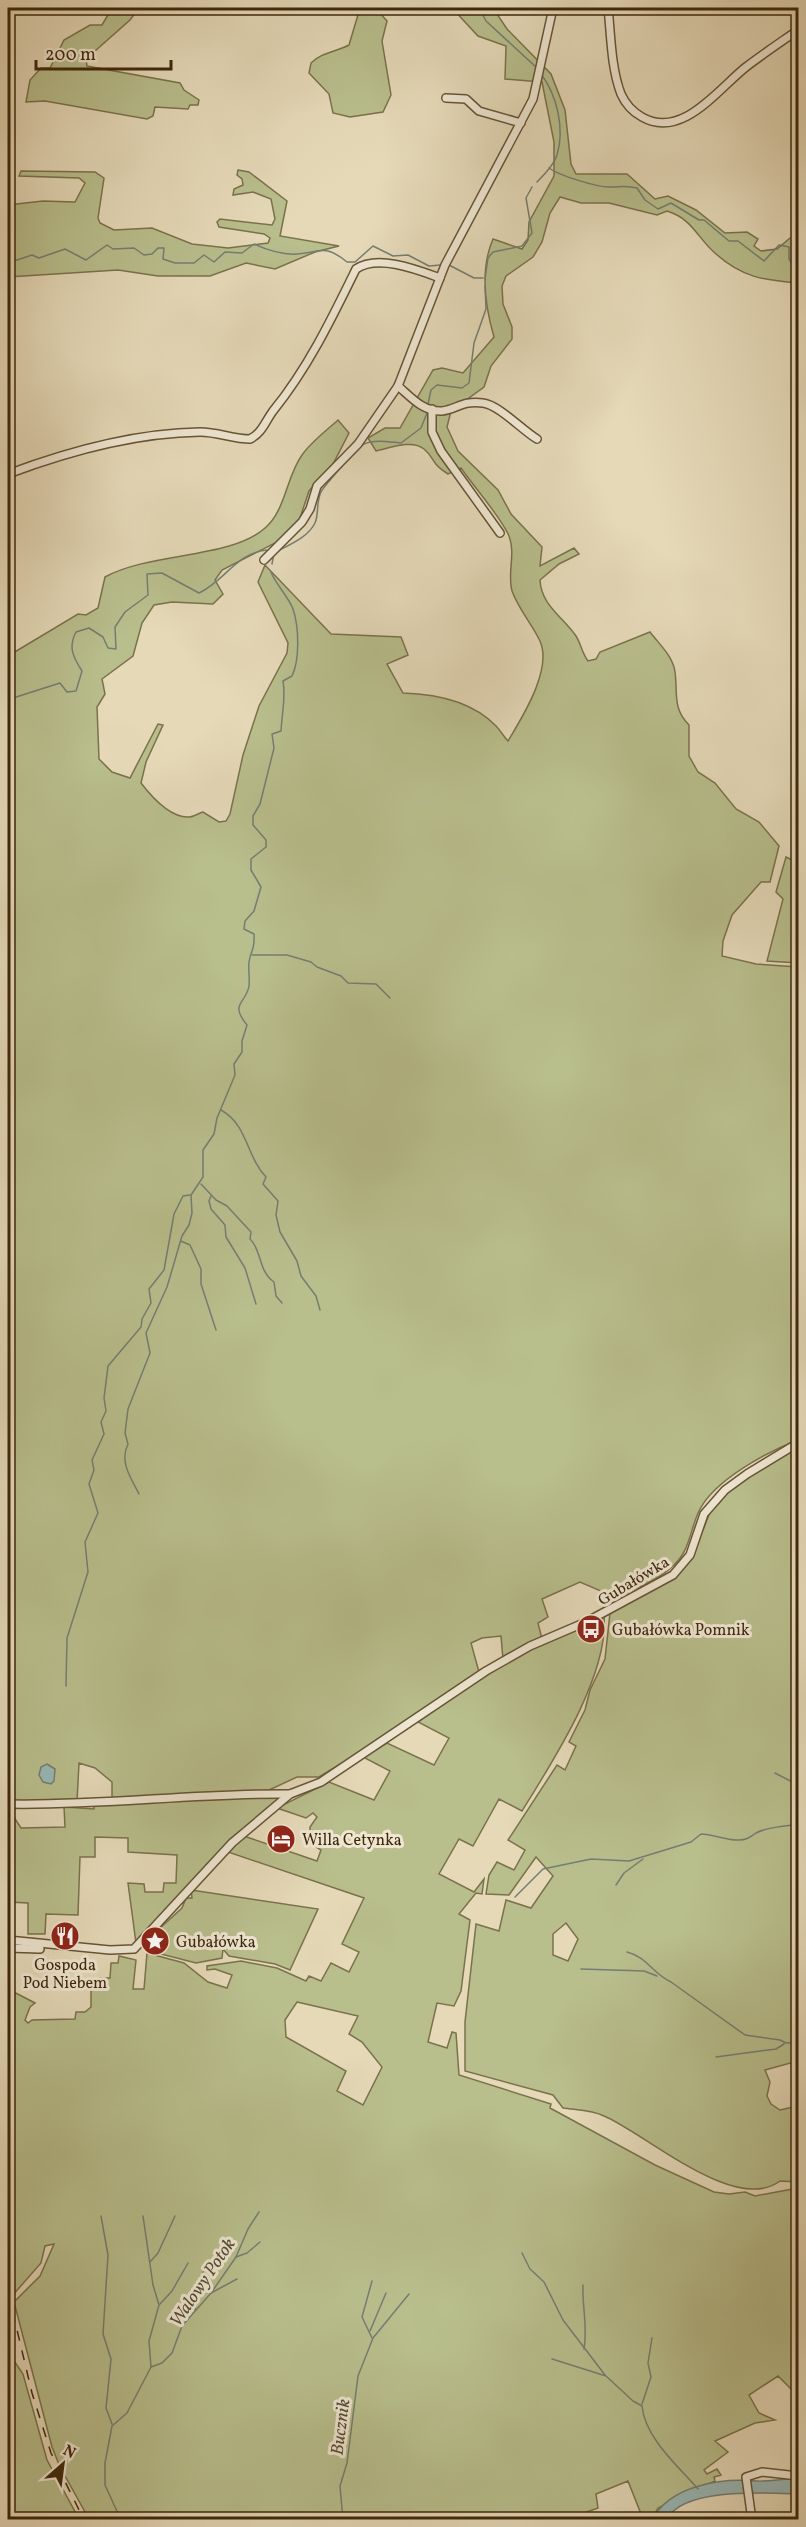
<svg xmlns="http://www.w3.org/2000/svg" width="806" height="2527" font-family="Vollkorn,serif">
<rect width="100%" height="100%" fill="#e5d9b8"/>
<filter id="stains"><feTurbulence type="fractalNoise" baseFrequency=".00333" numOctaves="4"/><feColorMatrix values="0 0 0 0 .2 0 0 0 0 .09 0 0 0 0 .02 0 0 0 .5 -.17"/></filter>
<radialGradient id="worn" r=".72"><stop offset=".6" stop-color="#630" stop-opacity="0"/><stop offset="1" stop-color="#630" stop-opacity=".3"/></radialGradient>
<g fill="#b8be8c" stroke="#7a724c" stroke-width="1.5" fill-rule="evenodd">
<path d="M112 8H139L130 20 86 59 87 66 180 83 184 90 199 100 198 105H190L188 109 155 107 153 116 147 119 45 101 26 102 30 80 41 68H50L64 40 90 25H102Z"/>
<path d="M360 8H378L377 10 387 21 382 41 391 95 383 112 350 117 333 113 329 94 309 73 311 63C322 52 336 52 349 45Z"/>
<path d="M452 8H493L507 29 551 74 565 110 571 164 576 174H627L655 199 668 196 696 210 725 233 747 232 758 239 754 246 761 251 777 249 790 238 798 240V283C764 280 743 278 716 254 697 238 693 219 667 211L657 215 609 203H581L560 197 550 213 542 242 533 257 506 276 502 286 503 304 512 327V339L491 366 484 387 451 411 447 427 458 451 498 490 511 514 542 547 540 566 574 548 579 554 559 564 540 580C541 605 563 617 576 636 581 644 582 653 588 661L596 659 600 652 650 632C659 644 673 656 675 672 678 693 672 708 689 725V756L698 772 715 783 736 809 759 822 779 846 770 882H761L732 915 723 941 722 956 756 964 798 967V1440C767 1452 714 1480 699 1511 690 1530 690 1550 674 1565 657 1582 630 1590 609 1600L601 1591 580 1582 542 1599 548 1617 538 1623 542 1639 503 1659 501 1636 482 1638 471 1643 479 1672 393 1732 319 1777H297L267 1791 112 1798V1782L95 1768 79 1763 77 1802 8 1803V656L78 614 86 615 98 608 105 577C150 552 231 559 265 528 286 510 286 477 302 455 311 442 326 431 338 420L349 433 333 464 309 491 300 518 293 528 281 540 222 570 215 580 223 594 213 604 172 602 154 605 142 623 133 656 102 679 105 694 97 707 99 759 112 772 130 778 158 724 163 725 146 762 141 783C151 796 170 818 189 817 193 817 199 813 203 812L219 822 226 821 230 814 243 755 259 706 287 653 288 643 258 582 265 565 331 634 401 637 408 655 387 664 403 693C435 694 472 701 496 726 500 730 504 737 508 741 523 716 554 667 539 639 531 623 518 608 512 591 507 573 516 554 509 536 501 517 474 487 461 468L448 474C431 464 435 458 424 449 412 439 390 448 376 451L368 438 385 428H400L433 370 442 368 463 373 494 337C485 306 480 269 493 239L522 249 528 240 529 222 554 176V142L542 82 505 79 506 46 478 36Z"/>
<path d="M238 170 249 172 287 201 280 236 339 246 315 252 275 269 246 263 210 276H158L118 270 8 277V205L43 201 75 202 85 183 79 178 19 176 21 171 95 172 104 178 98 218 100 223 114 230 152 228 192 244 228 248 268 243 270 238 264 234 219 227 217 222 220 219 272 225 275 219 271 199 253 192 233 195 234 189 243 185 242 179 237 175Z"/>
<path d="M786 857 798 863V963L767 961 783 899 776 892Z"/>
<path d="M798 1448V2061L765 2070 770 2082 767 2096 771 2104 780 2110 798 2106V2182L780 2181C735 2215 645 2133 604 2116 592 2110 576 2110 563 2108L553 2095 465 2071V2022L476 1924 499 1931 506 1900 531 1908 553 1876 536 1857 509 1895 486 1894 489 1875 497 1862 514 1870 525 1850 508 1840 557 1765 565 1770 576 1746 569 1742 585 1710 590 1690 605 1659 610 1613 676 1577 697 1544 711 1510 725 1493 765 1464ZM566 1923 578 1939 568 1961 553 1955V1934Z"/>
<path d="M604 1616C609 1675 553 1761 522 1811L499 1799 473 1846 459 1839 439 1874 474 1892 484 1879 482 1894 476 1893 459 1914 470 1920 461 1991 454 2006 437 2003 428 2042 447 2048 452 2032 456 2033 459 2075 551 2104 550 2108 655 2165 714 2192 729 2194 745 2192 755 2196 798 2188V2396L778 2376 749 2395 759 2413 775 2420 755 2423 715 2441 728 2452 704 2470 707 2474 717 2469 721 2475 714 2477 715 2481 658 2508 652 2519H643L628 2481 596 2494 598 2508C579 2514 559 2525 542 2514L529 2520 89 2519 60 2467 52 2447 14 2302 40 2276 54 2244 45 2246 41 2263 12 2296 8 2269V1989L35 2003 30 2007 25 2020 28 2023 32 2020 75 2019 76 2012H85L91 2007V1983L97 1984 98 1978H110L111 1963H118L119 1956 136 1960 133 1989H144L147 1953 184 1963 208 1982 227 1988 232 1975 215 1969 207 1970V1966L241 1961 277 1968 306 1981 309 1976 321 1981 331 1963 349 1972 359 1952 342 1944 364 1898 228 1852 244 1836 317 1861 321 1850 310 1843V1827L317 1817 313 1813 306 1818 277 1808 329 1782 374 1800 390 1771 363 1757 387 1743 434 1765 449 1738 418 1722 473 1682 542 1643ZM297 2002 358 2016 349 2034 362 2042 382 2067 363 2105 337 2091 346 2071 286 2037 285 2020Z"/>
<path d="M284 1796 230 1839 212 1863 136 1943 128 1883 144 1884 145 1892H163L164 1883H176L177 1855 128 1852V1838L95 1837V1857H80L78 1915 46 1914 45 1934H28V1903L8 1902V1808L21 1828 65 1827 64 1807 94 1809V1804Z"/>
<path d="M191 1890 318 1909 290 1970 275 1964 229 1956 223 1949 222 1958 196 1963 157 1953 159 1929 182 1908 186 1898H192Z"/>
<path d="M8 2352 23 2374 47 2460 79 2519H8Z"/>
</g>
<g fill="#98b8b7" stroke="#747e72" stroke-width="1.5">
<path d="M47 1764 55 1769 54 1781 51 1784 43 1782 39 1775 41 1767Z"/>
<path d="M798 2479V2494C767 2493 684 2487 667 2519L652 2520C670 2485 722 2478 756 2481 770 2482 784 2478 798 2479Z"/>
</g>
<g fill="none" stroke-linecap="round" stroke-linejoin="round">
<g stroke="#747e72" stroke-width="1.5">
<path d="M479 8 486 21 537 68"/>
<path d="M549 168C558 175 596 187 609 187 620 187 626 185 637 188L645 200 658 209 671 203 699 220H704L729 241H738L764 261 779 245 789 247V259L795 269 798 268"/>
<path d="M537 182C544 175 554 165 557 155 565 129 557 95 541 74"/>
<path d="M8 263 32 255 39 258 65 249 86 260 107 245 113 249 134 248 144 255 152 254 158 248H164L163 259 175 263H194L204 255 214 262 225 252 242 253 254 244C266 250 284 255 297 254 321 252 325 244 347 262H355L373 246 393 256 408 255 429 266 441 265"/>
<path d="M449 265 474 278H483"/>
<path d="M485 279 488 258 493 252 522 246 532 233 526 198 532 187"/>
<path d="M428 404 431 390 437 385 462 388 469 383 474 343 486 309 485 286"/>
<path d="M278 551C291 544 308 537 315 523 319 515 316 502 321 492 324 486 359 446 364 444 375 439 390 442 401 443L421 428 427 413"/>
<path d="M272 564 274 553"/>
<path d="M8 726 13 698 60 683 67 692 76 691 82 671C73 657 68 647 76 632L89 628 103 637 108 648 116 649 115 627 125 612 148 595 147 574 162 573 199 593C225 581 236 553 267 550"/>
<path d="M252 955H287L311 962 317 967 341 976 348 983 376 984 390 998"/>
<path d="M221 1110C248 1125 246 1156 266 1177L263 1184 278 1201 276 1215 280 1232 297 1261 301 1276 316 1296 320 1310"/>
<path d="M201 1184 216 1200 227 1206 251 1232 250 1239C262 1250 258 1271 274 1282L276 1296 282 1303"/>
<path d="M211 1196 209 1201 211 1209 225 1225 226 1237 245 1268 256 1304"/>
<path d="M181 1241 190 1245 201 1269V1284L216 1330"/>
<path d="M139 1494C131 1478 119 1462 128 1444L125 1433 128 1409 150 1353 146 1333 167 1287 182 1236 189 1225 192 1213 191 1195 203 1177V1150L214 1134 217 1118 235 1075 234 1064 242 1052V1041L247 1025C229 1003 246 1004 249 986 250 979 248 970 249 962 251 948 255 952 254 934L244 929 245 921 254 911 261 887 251 870V859L266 847V840L253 825V816L260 804 274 748 272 734 281 731C282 712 286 698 283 681L292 676C300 659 299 627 293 609 288 596 276 585 271 572"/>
<path d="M66 1686 67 1638 88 1572 85 1542 98 1513 89 1484 94 1470 92 1460 104 1434 101 1422 106 1411 104 1398 108 1366 141 1327 142 1319 151 1303 149 1289 164 1270 174 1214 183 1196 190 1195"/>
<path d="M775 1773 798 1785"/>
<path d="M616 1885 624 1873 643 1859"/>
<path d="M515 1897 543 1869 591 1859 629 1861 691 1842 701 1834C713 1834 727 1841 739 1840 747 1840 750 1837 756 1833 765 1828 788 1825 798 1825"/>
<path d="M627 1952C647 1957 653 1974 671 1982L745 2035 780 2040 786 2043 798 2042"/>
<path d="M581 1969 644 1971 657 1976"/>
<path d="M716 2057 776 2049 784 2044"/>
<path d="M101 2216 108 2255 103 2334 111 2359 106 2408 112 2424"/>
<path d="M143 2216 153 2285 159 2305 149 2341 151 2367"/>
<path d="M522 2253 530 2269 544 2282 563 2320 605 2375"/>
<path d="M236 2257 247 2253 260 2242"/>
<path d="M150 2262 158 2253 175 2216"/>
<path d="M372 2281 362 2317 372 2338"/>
<path d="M583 2285C582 2307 588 2327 584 2349"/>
<path d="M211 2293 237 2279"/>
<path d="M160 2304 172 2291 188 2263"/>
<path d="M195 2310 205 2264"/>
<path d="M370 2331 386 2293"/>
<path d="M552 2359 606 2376 633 2401 642 2406C645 2438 678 2466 698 2489"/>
<path d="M642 2404 651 2377 648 2363 652 2338"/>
<path d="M121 2520 105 2485V2463L112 2426 127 2413 151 2367 162 2363 172 2353 182 2326 211 2293 236 2257 248 2229 259 2212"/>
<path d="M343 2520 340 2486 347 2463 358 2376 373 2338 409 2294"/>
</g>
<g stroke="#675436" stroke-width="10">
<g id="minor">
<path d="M608 8C611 35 611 68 621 94 625 103 633 112 642 117 682 140 718 89 746 67 763 54 781 42 798 30"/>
<path d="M446 98 466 99 479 111 521 123"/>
<path d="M398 386C411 397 423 412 442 411 457 409 463 400 483 403 499 405 522 430 537 439"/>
<path d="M432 409V432L441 451 500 533"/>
<path d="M8 474C69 451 134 433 200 432 218 432 233 439 250 439 262 433 265 422 273 411 308 368 332 318 356 269 378 254 418 270 440 278"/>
<path d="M264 560 302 522 310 509 317 486 358 444 398 386 445 265 533 99 553 8"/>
<path d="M8 1804C102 1806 195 1793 290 1794"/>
<path d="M8 1940 110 1950 134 1949 232 1843 290 1794 321 1782 486 1671 530 1646 586 1622 673 1575 690 1555 704 1514 725 1490 747 1474 798 1443"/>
<path d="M8 1948 40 1949"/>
<path d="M752 2520 746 2477 762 2472 798 2476"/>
</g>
</g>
<use href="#minor" stroke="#eee6d1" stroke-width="7"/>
<path stroke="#3d270b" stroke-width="1.5" stroke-dasharray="10 10" stroke-linecap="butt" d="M8 2292 32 2393 51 2453 84 2520"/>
</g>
<defs>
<g id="bus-disc" transform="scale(1.5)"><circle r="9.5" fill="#8f2418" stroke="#eee6d1"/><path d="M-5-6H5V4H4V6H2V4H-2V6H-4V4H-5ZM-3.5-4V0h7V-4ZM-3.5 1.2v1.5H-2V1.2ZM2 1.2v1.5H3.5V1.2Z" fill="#fff"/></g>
<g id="hotel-disc" transform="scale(1.5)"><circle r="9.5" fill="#8f2418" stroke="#eee6d1"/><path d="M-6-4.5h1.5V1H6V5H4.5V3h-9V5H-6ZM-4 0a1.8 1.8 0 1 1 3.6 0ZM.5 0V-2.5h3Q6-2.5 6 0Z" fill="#fff"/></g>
<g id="restaurant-disc" transform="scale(1.5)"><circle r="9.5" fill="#8f2418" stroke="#eee6d1"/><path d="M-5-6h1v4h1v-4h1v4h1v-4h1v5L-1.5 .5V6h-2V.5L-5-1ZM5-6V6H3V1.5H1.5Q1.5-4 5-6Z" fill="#fff"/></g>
<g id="sight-disc" transform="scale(1.5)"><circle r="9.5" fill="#8f2418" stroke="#eee6d1"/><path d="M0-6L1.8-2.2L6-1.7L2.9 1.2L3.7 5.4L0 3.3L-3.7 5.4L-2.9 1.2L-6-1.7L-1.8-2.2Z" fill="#fff"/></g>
</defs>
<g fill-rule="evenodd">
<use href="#bus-disc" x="591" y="1629"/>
<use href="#hotel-disc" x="281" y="1839"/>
<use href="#restaurant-disc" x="65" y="1936"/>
<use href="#sight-disc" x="155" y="1941"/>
</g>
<g text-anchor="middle" stroke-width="6" stroke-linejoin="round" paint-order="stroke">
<g font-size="16" fill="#3d270b" stroke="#eee6d1">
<text transform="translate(633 1580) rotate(-31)" y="6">Gubałówka</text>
</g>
<g font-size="16" fill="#3d270b" stroke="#eee6d1" text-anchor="start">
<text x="612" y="1635">Gubałówka Pomnik</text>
<text x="302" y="1845">Willa Cetynka</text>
<text x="176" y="1947">Gubałówka</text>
<text x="65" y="1970" text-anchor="middle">Gospoda<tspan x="65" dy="18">Pod Niebem</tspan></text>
</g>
<g font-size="18" font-style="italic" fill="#544b36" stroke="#eee6d1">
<text transform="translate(202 2282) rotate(-56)" y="6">Walowy Potok</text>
<text transform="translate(340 2427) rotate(-83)" y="6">Bucznik</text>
</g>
</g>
<rect width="806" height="2527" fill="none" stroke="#e5d9b8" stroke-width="30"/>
<rect x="9" y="9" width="788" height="2509" fill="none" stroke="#3d270b" stroke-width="3"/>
<rect x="15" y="15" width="776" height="2497" fill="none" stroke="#3d270b" stroke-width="1.5"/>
<g transform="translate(63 2464) rotate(28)" stroke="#eee6d1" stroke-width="4.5" paint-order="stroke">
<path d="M0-4.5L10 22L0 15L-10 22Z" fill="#3d270b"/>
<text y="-9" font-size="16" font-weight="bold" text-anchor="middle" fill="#3d270b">N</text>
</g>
<path d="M36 60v9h135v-9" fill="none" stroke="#3d270b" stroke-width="3"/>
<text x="45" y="60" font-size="18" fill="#3d270b" stroke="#eee6d1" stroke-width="4.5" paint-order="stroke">200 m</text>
<rect width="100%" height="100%" filter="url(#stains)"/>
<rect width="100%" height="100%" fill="url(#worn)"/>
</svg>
